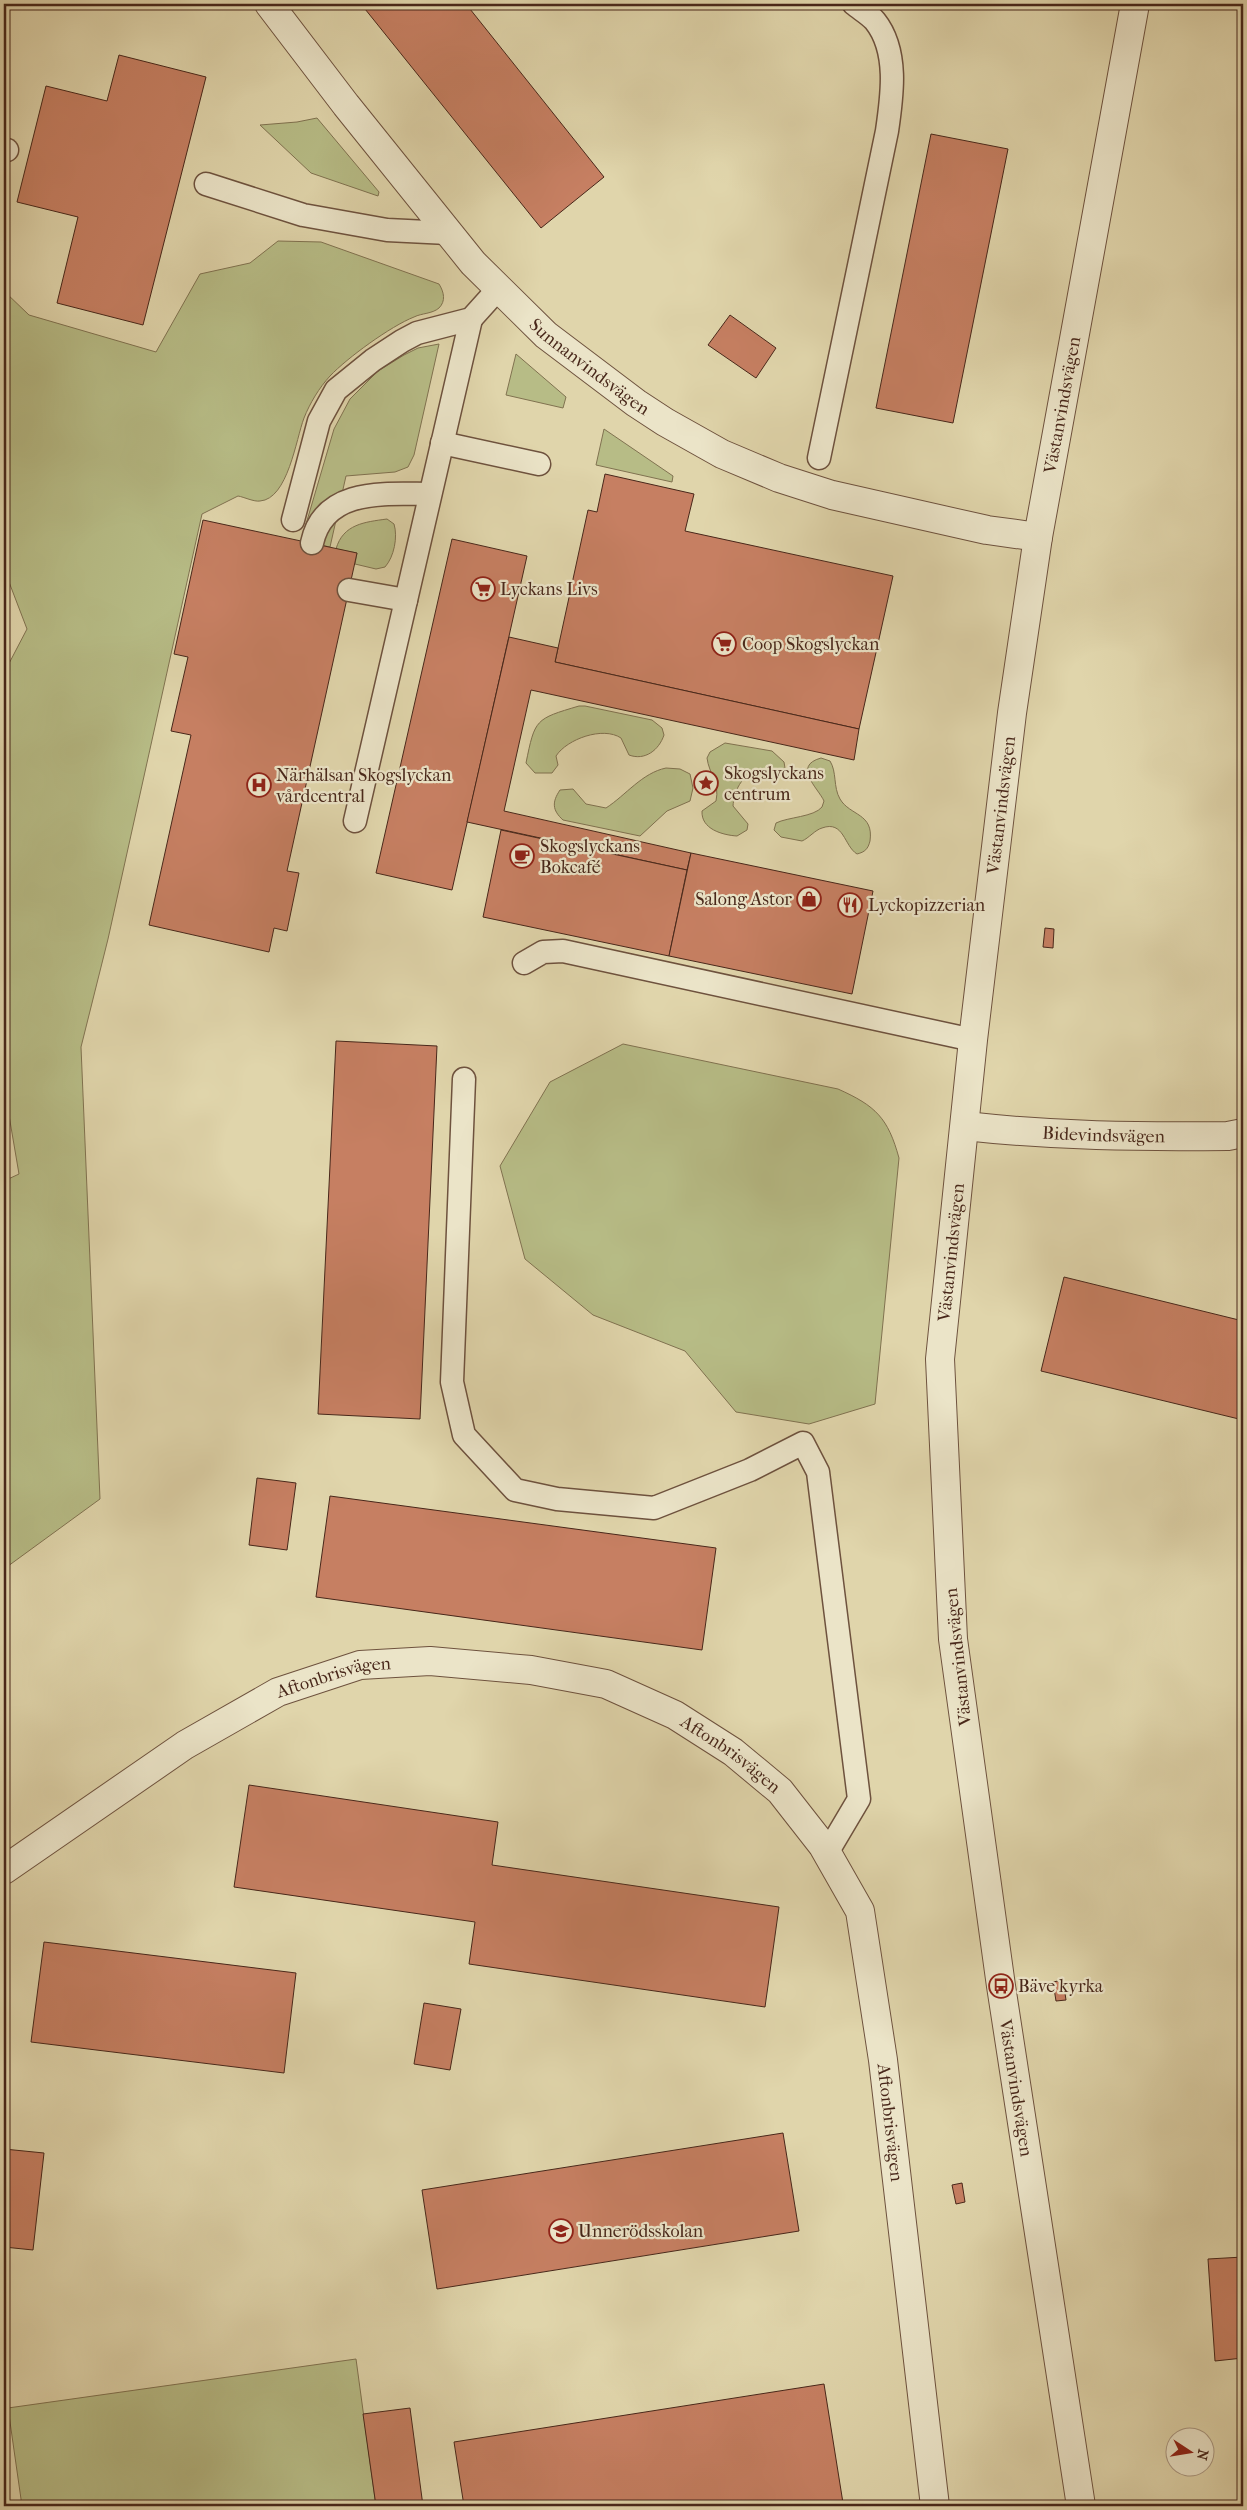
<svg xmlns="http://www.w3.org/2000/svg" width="1247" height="2510" font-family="'IM FELL French Canon',serif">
<rect width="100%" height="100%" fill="#e0d5ab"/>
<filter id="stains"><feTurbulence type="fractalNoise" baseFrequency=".004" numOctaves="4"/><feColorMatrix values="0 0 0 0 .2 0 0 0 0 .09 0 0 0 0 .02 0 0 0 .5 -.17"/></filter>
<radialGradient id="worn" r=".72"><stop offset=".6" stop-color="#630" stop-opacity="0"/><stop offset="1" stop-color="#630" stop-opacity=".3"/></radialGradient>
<g fill="#b7bc86" stroke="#807250">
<path d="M317 118 379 192 378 196 311 173 260 125 297 122Z"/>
<path d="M278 241 321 242 439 284C444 292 446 301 439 308 432 314 422 313 414 317 391 326 347 358 330 376 319 388 310 403 304 418 296 439 288 499 260 501 254 502 244 497 238 496L202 514 108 939 81 1047 100 1499 4 1569V1181L19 1174 4 1086V673L27 629 4 569V291L29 315 156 352 200 274 250 263Z"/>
<path d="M439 344 414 455 408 467 395 472 346 476 330 547 301 541 334 429 350 399 378 371 404 355 418 348Z"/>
<path d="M516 354 566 397 563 408 506 395Z"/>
<path d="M604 429 673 476 672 482 596 465Z"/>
<path d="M387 519 394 524C398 537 394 557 385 567L376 569 355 564 357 553 336 549C343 524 365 522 387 519Z"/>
<path d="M579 706H585L652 720 662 728 664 735C659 750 645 761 629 755L621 738C603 726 567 739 556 756L558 765 552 773H535L526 763C535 719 535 719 579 706Z"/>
<path d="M725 743 772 751 784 762 785 768C776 777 769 771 758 772 741 774 734 792 733 806L748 824 747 830 737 836C722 835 701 829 702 811L716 801C720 783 709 774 707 758L710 752Z"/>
<path d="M821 758 830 761C837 772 833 787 840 799 850 816 874 813 870 841 868 849 865 852 857 854 844 846 844 820 822 828 815 830 809 838 802 841L781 837 774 830 776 823C788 817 814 817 822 807L824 801C818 788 792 766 821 758Z"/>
<path d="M666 768 680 769 690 774 693 788 690 801 667 811 640 836 563 820C552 810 552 802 560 790L573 789 586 804 606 808C626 795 642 773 666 768Z"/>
<path d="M623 1044 838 1089C876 1106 888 1118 899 1158L875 1404 809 1424 736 1412 685 1351 593 1315 525 1259 500 1166 550 1082Z"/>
<path d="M356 2359 376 2506H22L8 2408Z"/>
</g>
<g fill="#c67f62" stroke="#48271a">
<path d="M361 4H466L604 177 541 228Z"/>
<path d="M119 55 206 77 143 325 57 303 78 217 17 202 46 86 107 101Z"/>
<path d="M931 134 1008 149 953 423 876 408Z"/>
<path d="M730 315 776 348 756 378 708 345Z"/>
<path d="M605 474 694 494 685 531 893 576 859 729 555 662 588 510 597 512Z"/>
<path d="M203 520 357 553 287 871 299 873 287 931 274 928 269 952 149 925 191 735 171 731 188 657 174 654Z"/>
<path d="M452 539 527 556 452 890 376 873Z"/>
<path d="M509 637 558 648 555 662 859 729 854 760 531 690 504 811 691 853 687 870 467 822Z"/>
<path d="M501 830 687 870 669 956 483 917Z"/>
<path d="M691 853 873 891 852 994 669 956Z"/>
<path d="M1045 928 1054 929 1053 948 1043 947Z"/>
<path d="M336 1041 437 1046 420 1419 318 1414Z"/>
<path d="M1064 1277 1243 1321V1420L1041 1371Z"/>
<path d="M257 1478 296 1483 287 1550 249 1545Z"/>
<path d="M330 1496 716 1548 702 1650 316 1597Z"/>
<path d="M249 1785 498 1822 492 1865 779 1907 765 2007 469 1964 475 1922 234 1887Z"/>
<path d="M44 1942 296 1973 284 2073 31 2042Z"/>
<path d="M1063 1980 1066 2000 1056 2001 1053 1982Z"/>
<path d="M424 2003 461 2009 450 2070 414 2064Z"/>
<path d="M783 2133 799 2231 437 2289 422 2190Z"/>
<path d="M4 2149 44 2153 33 2250 4 2247Z"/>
<path d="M962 2183 965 2202 956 2204 952 2185Z"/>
<path d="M1243 2257V2358L1215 2361 1208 2259Z"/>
<path d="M824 2384 843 2503 823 2506H464L454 2442Z"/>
<path d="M410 2408 423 2506H376L363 2414Z"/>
</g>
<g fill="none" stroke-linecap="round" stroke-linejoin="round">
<g stroke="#6e523e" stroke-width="25">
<g id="service">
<path d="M4 150H7"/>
<path d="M206 184 303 215 387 230 448 233"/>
<path d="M442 443 539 464"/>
<path d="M819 458 887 131C892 97 899 51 875 21 870 15 860 9 854 4"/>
<path d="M293 520 319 421 336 390 373 360 402 341 417 333 471 319 498 289"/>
<path d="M312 543C324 487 386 494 430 494"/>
<path d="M349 590 406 600"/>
<path d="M355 821 471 319"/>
<path d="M524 963 543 952 563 951 973 1040"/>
<path d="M464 1079 452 1382 464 1435 515 1490 557 1499 654 1508 750 1470 803 1443 818 1472 859 1799 827 1853"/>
</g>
</g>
<g stroke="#6e523e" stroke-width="30">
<g id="minor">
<path id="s1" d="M269 4 346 105 473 263 546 335 636 403 665 422 722 454 779 478 832 495 987 530 1038 537"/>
<path id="s2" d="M965 1126C1055 1136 1138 1137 1228 1136L1243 1133"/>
<path id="s3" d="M4 1870 185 1745 278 1692 360 1665 430 1661 531 1670 606 1684 675 1715 733 1752 780 1791 823 1846 860 1911 883 2060 935 2506"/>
</g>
</g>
<g stroke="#6e523e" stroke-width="30">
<g id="tertiary">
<path id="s4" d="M1081 2506 1001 1986 953 1639 940 1359 973 1040 1012 713 1038 537 1135 4"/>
</g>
</g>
<use href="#service" stroke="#ebe4c8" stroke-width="22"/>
<use href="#minor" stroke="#ebe4c8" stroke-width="28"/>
<use href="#tertiary" stroke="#ebe4c8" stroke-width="28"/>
</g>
<defs>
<g id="supermarket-ring" transform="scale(1.25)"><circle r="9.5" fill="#ebe4c8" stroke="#8f2418" stroke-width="1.5"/><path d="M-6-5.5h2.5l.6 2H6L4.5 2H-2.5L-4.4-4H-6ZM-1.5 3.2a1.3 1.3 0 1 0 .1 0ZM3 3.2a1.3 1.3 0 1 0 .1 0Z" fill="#8f2418"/></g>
<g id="sight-ring" transform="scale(1.25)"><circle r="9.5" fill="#ebe4c8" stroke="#8f2418" stroke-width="1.5"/><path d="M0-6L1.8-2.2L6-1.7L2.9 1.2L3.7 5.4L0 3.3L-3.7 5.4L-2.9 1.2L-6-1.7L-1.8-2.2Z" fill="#8f2418"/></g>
<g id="hospital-ring" transform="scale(1.25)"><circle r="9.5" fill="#ebe4c8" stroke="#8f2418" stroke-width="1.5"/><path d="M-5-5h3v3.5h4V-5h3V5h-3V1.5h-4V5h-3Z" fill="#8f2418"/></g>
<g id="cafe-ring" transform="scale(1.25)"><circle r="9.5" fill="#ebe4c8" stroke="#8f2418" stroke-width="1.5"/><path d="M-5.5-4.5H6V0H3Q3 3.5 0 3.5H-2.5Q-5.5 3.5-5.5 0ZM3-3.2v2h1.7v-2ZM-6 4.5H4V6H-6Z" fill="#8f2418"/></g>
<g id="shop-ring" transform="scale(1.25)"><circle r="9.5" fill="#ebe4c8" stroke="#8f2418" stroke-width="1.5"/><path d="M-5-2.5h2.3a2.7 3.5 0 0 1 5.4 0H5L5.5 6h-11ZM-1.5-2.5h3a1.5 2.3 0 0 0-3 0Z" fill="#8f2418"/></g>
<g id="restaurant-ring" transform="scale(1.25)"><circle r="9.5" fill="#ebe4c8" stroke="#8f2418" stroke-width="1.5"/><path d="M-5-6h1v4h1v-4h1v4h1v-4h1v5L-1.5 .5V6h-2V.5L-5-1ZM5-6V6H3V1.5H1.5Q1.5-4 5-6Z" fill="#8f2418"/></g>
<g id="bus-ring" transform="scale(1.25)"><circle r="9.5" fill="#ebe4c8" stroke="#8f2418" stroke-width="1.5"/><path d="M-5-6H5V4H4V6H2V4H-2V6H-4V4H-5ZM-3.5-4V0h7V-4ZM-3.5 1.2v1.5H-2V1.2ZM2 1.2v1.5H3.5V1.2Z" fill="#8f2418"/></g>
<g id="school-ring" transform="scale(1.25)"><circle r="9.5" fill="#ebe4c8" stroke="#8f2418" stroke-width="1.5"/><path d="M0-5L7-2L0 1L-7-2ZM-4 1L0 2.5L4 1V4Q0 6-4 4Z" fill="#8f2418"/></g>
</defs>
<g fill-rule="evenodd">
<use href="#supermarket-ring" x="483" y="589"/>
<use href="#supermarket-ring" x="724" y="644"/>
<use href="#sight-ring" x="706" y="783"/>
<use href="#hospital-ring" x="259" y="785"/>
<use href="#cafe-ring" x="522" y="856"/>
<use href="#shop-ring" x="809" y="899"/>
<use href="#restaurant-ring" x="850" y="905"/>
<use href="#bus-ring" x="1001" y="1986"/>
<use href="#school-ring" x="561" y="2231"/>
</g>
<g text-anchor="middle" stroke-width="4.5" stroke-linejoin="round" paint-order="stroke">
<g font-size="18" fill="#48271a" stroke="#ebe4c8">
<text dy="6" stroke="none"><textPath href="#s1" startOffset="486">Sunnanvindsvägen</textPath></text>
<text dy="6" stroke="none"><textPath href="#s4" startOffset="2119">Västanvindsvägen</textPath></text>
<text dy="6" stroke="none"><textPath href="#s4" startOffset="1714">Västanvindsvägen</textPath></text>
<text dy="6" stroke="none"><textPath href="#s2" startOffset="139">Bidevindsvägen</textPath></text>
<text dy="6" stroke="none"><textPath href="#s4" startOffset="1264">Västanvindsvägen</textPath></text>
<text transform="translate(958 1657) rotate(-96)" y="6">Västanvindsvägen</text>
<text dy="6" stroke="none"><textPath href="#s3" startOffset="385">Aftonbrisvägen</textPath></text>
<text dy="6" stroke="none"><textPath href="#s3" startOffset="805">Aftonbrisvägen</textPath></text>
<text transform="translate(1016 2088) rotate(81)" y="6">Västanvindsvägen</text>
<text dy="6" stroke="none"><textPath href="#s3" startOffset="1225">Aftonbrisvägen</textPath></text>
</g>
<g font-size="18" fill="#48271a" stroke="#ebe4c8" text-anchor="start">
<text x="500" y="595">Lyckans Livs</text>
<text x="742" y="650">Coop Skogslyckan</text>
<text x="724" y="779">Skogslyckans<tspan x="724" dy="21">centrum</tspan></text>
<text x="276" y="781">Närhälsan Skogslyckan<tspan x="276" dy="21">vårdcentral</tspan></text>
<text x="540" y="852">Skogslyckans<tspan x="540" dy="21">Bokcafé</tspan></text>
<text x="792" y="905" text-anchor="end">Salong Astor</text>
<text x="868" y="911">Lyckopizzerian</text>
<text x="1018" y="1992">Bäve kyrka</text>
<text x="578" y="2237">Unnerödsskolan</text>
</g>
</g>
<rect width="1247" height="2510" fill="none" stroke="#e0d5ab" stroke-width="20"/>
<rect x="5" y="5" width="1237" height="2500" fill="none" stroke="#48271a" stroke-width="2.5"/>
<rect x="10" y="10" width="1227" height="2490" fill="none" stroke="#48271a"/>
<g transform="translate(1190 2452) rotate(102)"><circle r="24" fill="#ebe4c8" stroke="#aa9882"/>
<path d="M0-4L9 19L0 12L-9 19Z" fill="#8f2418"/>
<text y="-8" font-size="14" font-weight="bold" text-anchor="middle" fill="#48271a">N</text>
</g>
<rect width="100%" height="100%" filter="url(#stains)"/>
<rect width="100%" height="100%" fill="url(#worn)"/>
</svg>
